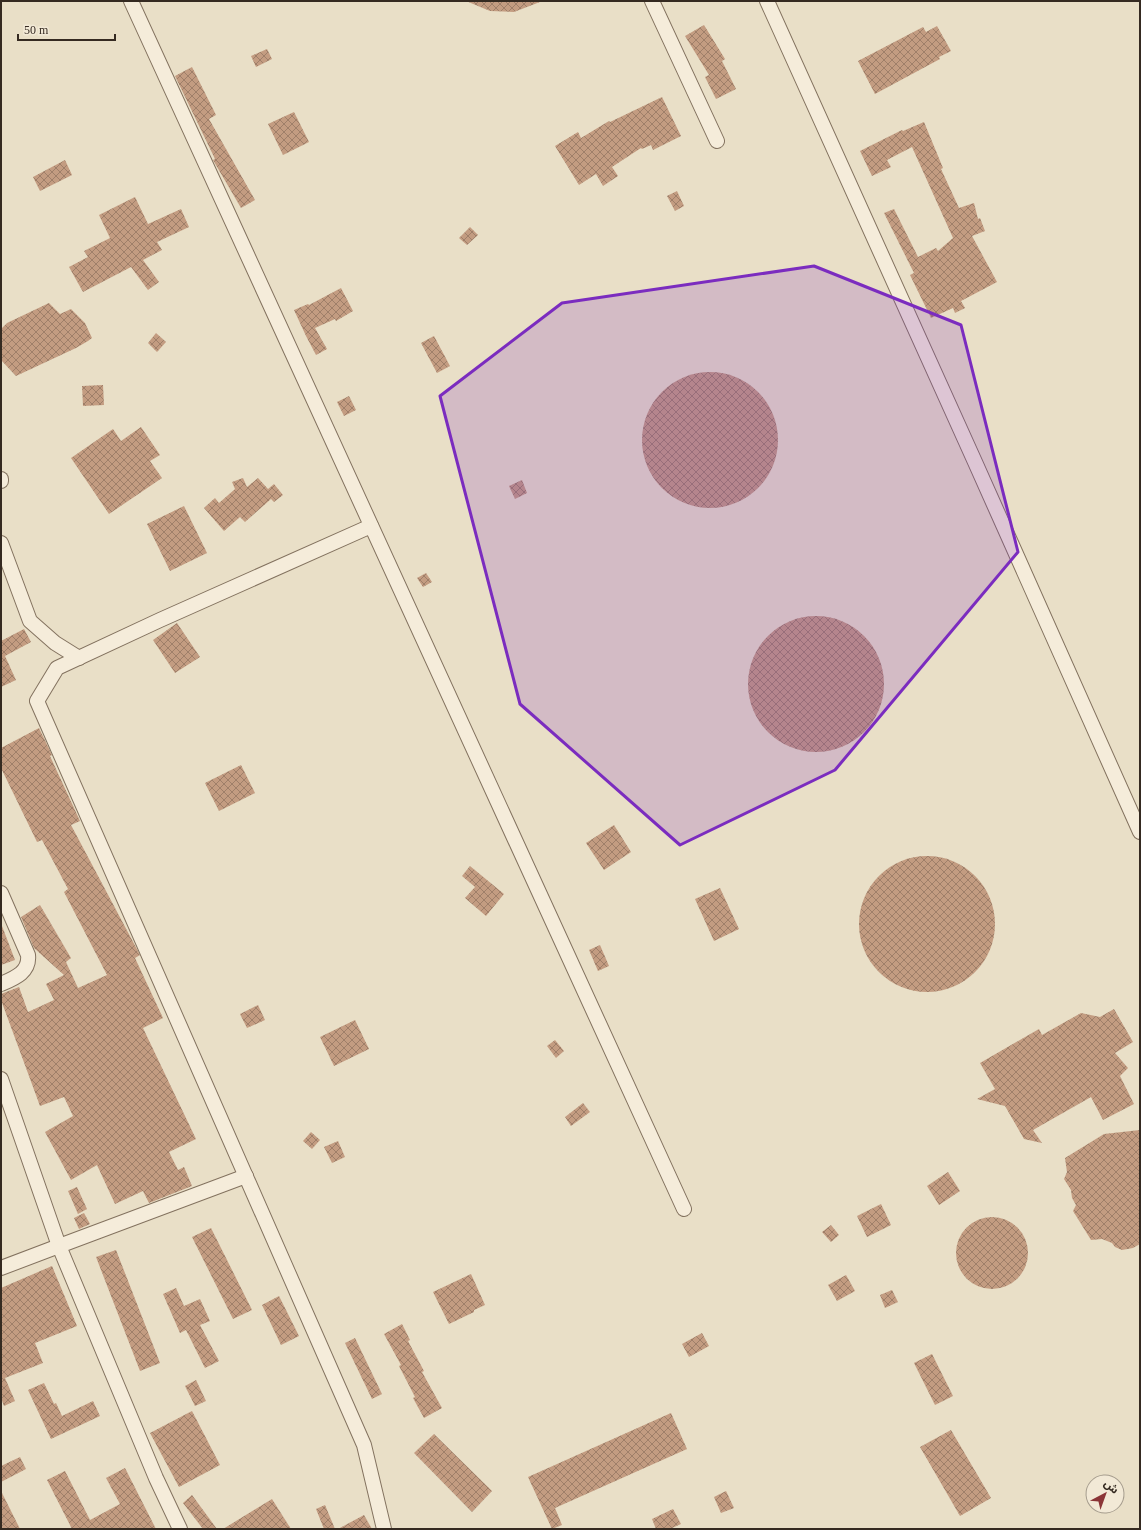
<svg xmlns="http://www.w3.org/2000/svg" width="1141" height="1530" font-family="'Times New Roman','Noto Sans Arabic',serif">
<defs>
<pattern id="building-cross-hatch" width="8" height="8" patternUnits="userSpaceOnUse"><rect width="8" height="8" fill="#c39c81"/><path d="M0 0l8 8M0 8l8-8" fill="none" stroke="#9f7f69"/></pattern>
</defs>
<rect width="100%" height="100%" fill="#e9dfc7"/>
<g fill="url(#building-cross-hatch)">
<path d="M466 1H540V2L514 12 490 11Z"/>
<path d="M704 25 725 59 722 61 736 89 716 99 705 77 709 75 685 36Z"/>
<path d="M937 26 951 51 939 57 940 59 875 94 858 61 923 27 926 32Z"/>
<path d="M267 49 272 59 256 67 251 56Z"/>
<path d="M192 67 216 115 209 119 255 200 241 208 213 160 215 159 175 76Z"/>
<path d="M662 97 681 136 653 150 651 145 642 149 641 148 612 167 618 176 603 186 596 174 579 185 555 146 578 132 581 138 609 121 610 122Z"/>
<path d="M294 112 309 142 283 155 268 124Z"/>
<path d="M924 122 943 168 941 169 959 208 974 203 978 219 980 218 985 231 972 236 997 282 961 301 965 308 955 313 953 308 931 318 910 275 914 273 884 213 894 209 918 257 936 248 938 251 953 238 912 147 887 160 891 167 872 176 860 151 902 130 903 131Z"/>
<path d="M65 160 72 175 40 191 33 177Z"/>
<path d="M677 191 684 206 675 211 667 196Z"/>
<path d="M135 197 148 224 181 209 189 227 157 242 162 250 143 260 159 282 148 290 131 267 83 292 69 267 88 257 84 251 110 238 99 215Z"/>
<path d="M470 227 478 235 467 245 459 238Z"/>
<path d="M341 288 353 311 336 321 335 319 315 328 327 349 316 355 306 336 294 310 308 304 309 305Z"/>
<path d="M49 303 60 314 71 309 85 323 92 338 88 341 76 348 16 376 1 360V329L7 323Z"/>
<path d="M156 333 166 342 157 352 148 343Z"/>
<path d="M434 336 450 366 437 373 421 343Z"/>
<circle cx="710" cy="440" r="68"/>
<path d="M103 385 104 405 83 406 82 386Z"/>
<path d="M349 396 356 410 344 416 337 402Z"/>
<path d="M141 427 160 455 150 461 162 478 109 514 71 458 113 429 121 441Z"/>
<path d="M243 478 247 487 258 478 268 489 274 484 283 495 274 502 271 499 245 522 240 517 224 531 204 508 215 498 219 503 235 489 232 482Z"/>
<path d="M522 480 527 493 515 499 509 486Z"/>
<path d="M184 506 207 553 170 571 147 524Z"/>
<path d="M426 573 432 582 423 587 417 578Z"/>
<circle cx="816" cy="684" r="68"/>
<path d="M177 623 200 657 175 673 153 640Z"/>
<path d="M24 629 31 642 5 656 16 680 1 687V641Z"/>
<path d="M39 728 52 755 50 756 80 821 71 825 140 955 135 958 163 1018 143 1028 196 1139 169 1152 178 1170 184 1167 192 1186 149 1203 143 1191 115 1204 97 1165 71 1180 45 1132 73 1116 64 1097 40 1106 1 1000V994L19 987 28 1012 54 1000 46 984 64 975 34 948 21 917 40 905 71 958 66 962 78 988 107 975 64 892 68 889 42 840 37 842 1 768V748Z"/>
<path d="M241 765 255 793 219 811 205 783Z"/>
<path d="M614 825 631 852 604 870 586 843Z"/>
<circle cx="927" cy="924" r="68"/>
<path d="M470 866 504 894 486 916 465 898 475 887 462 876Z"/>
<path d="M720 888 739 929 714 941 695 899Z"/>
<path d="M1 926H2L15 960 1 965Z"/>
<path d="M600 945 609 966 598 971 589 950Z"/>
<path d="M258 1005 265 1020 247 1028 240 1014Z"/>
<path d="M1114 1009 1133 1042 1115 1053 1128 1068 1120 1076 1134 1104 1103 1120 1091 1097 1033 1130 1042 1143 1024 1139 1005 1106 977 1099 995 1089 980 1063 1039 1029 1042 1035 1081 1013 1100 1017Z"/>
<path d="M355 1020 369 1049 334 1066 320 1037Z"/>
<path d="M555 1040 564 1051 556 1058 547 1046Z"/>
<path d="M583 1103 590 1112 571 1126 565 1117Z"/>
<path d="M1140 1130V1244L1133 1248 1122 1250 1115 1247 1112 1243 1102 1239 1091 1240 1073 1211 1076 1205 1072 1198 1071 1190 1064 1179 1067 1172 1065 1158 1104 1134Z"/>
<path d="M311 1132 320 1140 312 1149 303 1141Z"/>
<path d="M338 1141 345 1157 332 1163 324 1147Z"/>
<path d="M948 1172 960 1191 939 1205 927 1186Z"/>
<path d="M77 1187 87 1209 78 1214 68 1191Z"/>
<path d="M881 1204 891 1225 867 1237 857 1216Z"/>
<path d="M84 1213 90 1224 79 1229 74 1218Z"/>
<circle cx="992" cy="1253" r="36"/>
<path d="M831 1225 839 1235 831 1242 822 1232Z"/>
<path d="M211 1228 252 1310 233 1319 192 1237Z"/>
<path d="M116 1250 160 1363 140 1371 96 1257Z"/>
<path d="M52 1266 77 1326 35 1343 43 1363 5 1378 15 1401 4 1406 1 1398V1288Z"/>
<path d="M471 1274 485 1305 474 1310V1312L449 1324 433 1292Z"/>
<path d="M846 1275 855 1291 837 1301 828 1285Z"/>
<path d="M176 1288 184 1306 200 1299 210 1321 200 1325 219 1361 205 1368 186 1330 180 1333 163 1294Z"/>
<path d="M892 1290 898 1302 885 1308 880 1295Z"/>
<path d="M279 1296 299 1336 281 1345 262 1305Z"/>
<path d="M402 1324 410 1340 408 1341 424 1371 422 1372 442 1408 424 1418 413 1398 415 1397 399 1366 401 1365 384 1334Z"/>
<path d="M702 1333 709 1346 689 1357 682 1344Z"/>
<path d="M355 1338 382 1394 372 1399 345 1343Z"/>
<path d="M932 1354 953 1396 935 1405 914 1363Z"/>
<path d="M196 1380 206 1401 195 1406 185 1386Z"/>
<path d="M44 1383 54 1404 56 1403 62 1416 93 1401 100 1416 51 1439 28 1390Z"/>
<path d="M192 1411 220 1465 179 1487 150 1433Z"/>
<path d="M671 1413 687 1449 555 1508 562 1525 552 1529 528 1477Z"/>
<path d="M951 1430 991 1498 960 1516 920 1447Z"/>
<path d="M434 1434 492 1491 472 1512 414 1453Z"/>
<path d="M20 1457 26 1469 1 1482V1466Z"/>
<path d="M125 1468 156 1529H72L47 1480 65 1471 90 1520 120 1504 106 1478Z"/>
<path d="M1 1491 20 1529H1Z"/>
<path d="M726 1491 734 1508 721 1513 714 1497Z"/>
<path d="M192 1495 217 1529H203L183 1503Z"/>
<path d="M272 1499 291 1529H223Z"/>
<path d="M325 1505 335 1529H324L316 1509Z"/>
<path d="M673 1509 681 1524 670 1529H656L652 1519Z"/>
<path d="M364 1515 372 1529H338Z"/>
</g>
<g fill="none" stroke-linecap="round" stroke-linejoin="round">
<g stroke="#83725f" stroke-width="16">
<g id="minor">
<path d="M131 1 684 1209"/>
<path d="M652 1 717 141"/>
<path d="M767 1 975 462 1140 832"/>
<path d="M1 479V481"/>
<path d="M371 526 160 620 57 668 37 701 364 1445 384 1529"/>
<path d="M1 543 30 621 55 643 79 658"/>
<path d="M1 893 28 955C30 972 15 978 1 984"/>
<path d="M1 1079 59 1246 1 1268"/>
<path d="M180 1529 156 1478 59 1246 246 1176"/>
</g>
</g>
<use href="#minor" stroke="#f5ecda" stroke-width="14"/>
</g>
<path fill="#7b2cbf" fill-opacity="0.2" stroke="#7b2cbf" stroke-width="3" stroke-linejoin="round" d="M814 266 961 325 1018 552 835 770 680 845 520 704 440 396 562 303Z"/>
<rect width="1141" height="1530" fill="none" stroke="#352a21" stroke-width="4"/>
<g transform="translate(1105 1494) rotate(41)"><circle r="19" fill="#f2e9d6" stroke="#a69d8e"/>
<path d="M0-3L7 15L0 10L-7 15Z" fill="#8b3537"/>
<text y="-6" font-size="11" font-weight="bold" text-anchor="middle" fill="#352a21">ش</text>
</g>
<path d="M18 34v6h97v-6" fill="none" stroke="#352a21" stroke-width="2"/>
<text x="24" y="34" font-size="12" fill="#352a21" stroke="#f2e9d6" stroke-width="3" paint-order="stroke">50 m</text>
</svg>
